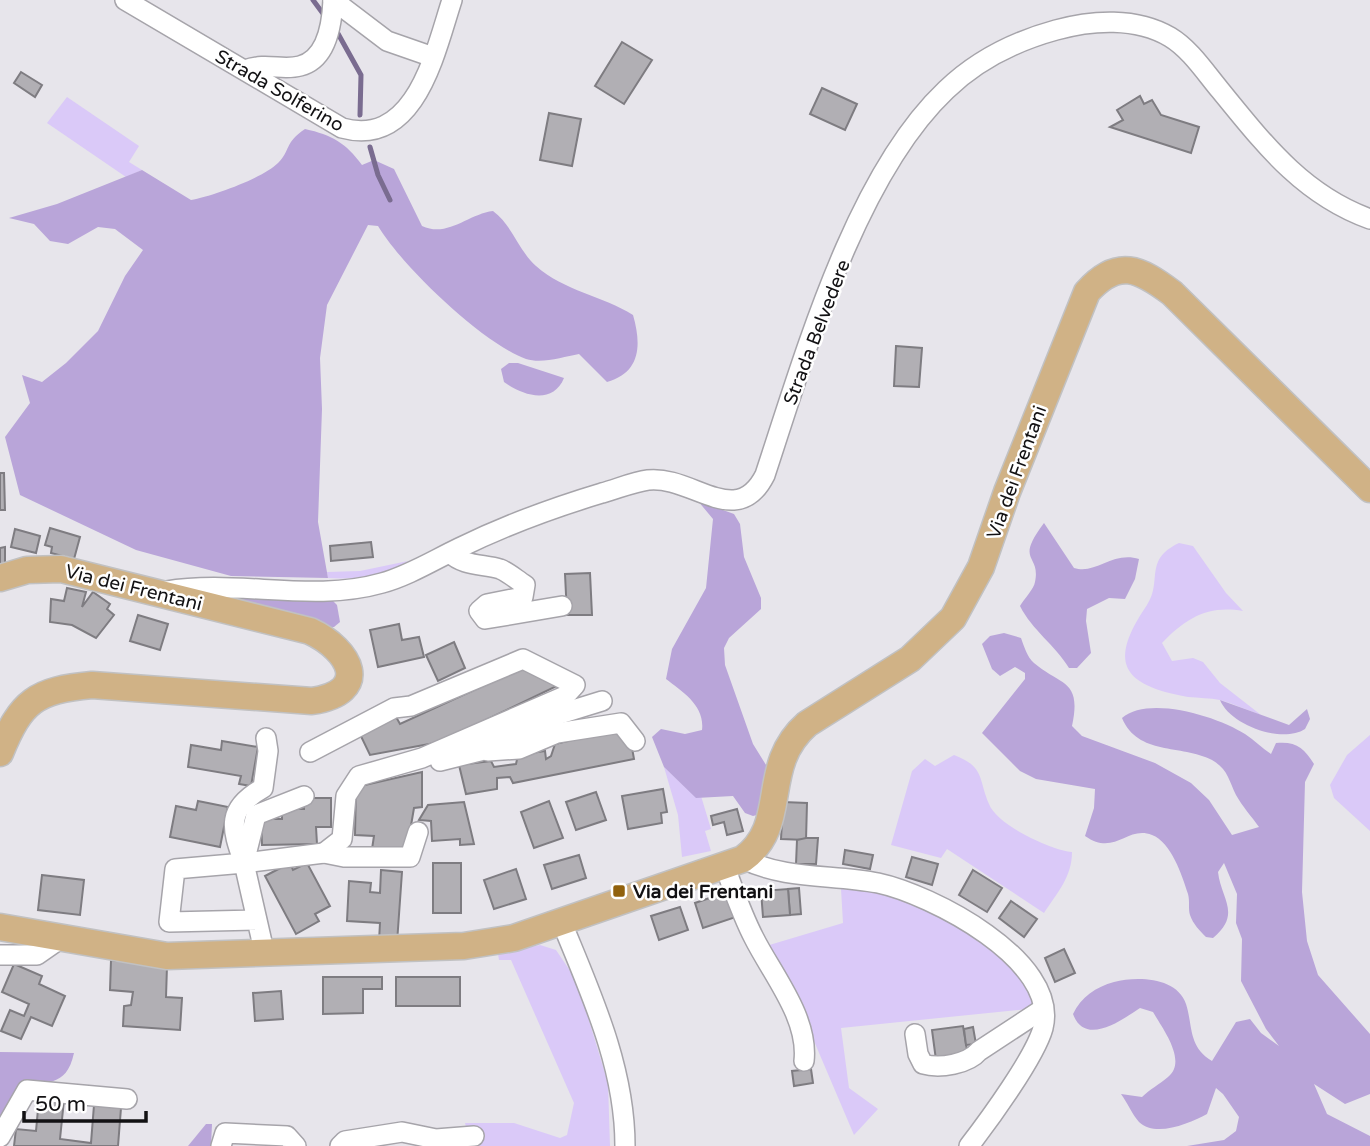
<svg xmlns="http://www.w3.org/2000/svg" width="1370" height="1146" font-family="'Varela Round',sans-serif">
<rect width="100%" height="100%" fill="#e7e5eb"/>
<g fill="#dac9f8">
<path d="M67 97 139 146 129 162 142 170 126 177 47 123Z"/>
<path d="M1179 543 1193 546 1226 593 1243 611C1208 605 1186 618 1162 643L1172 661 1193 658 1203 662 1220 683 1261 715C1247 710 1234 704 1220 700 1210 698 1199 698 1188 697 1121 685 1108 662 1147 605 1163 581 1143 560 1179 543Z"/>
<path d="M408 561C383 576 356 580 328 578L327 572 360 571Z"/>
<path d="M1370 735V831L1334 798 1330 785 1347 755Z"/>
<path d="M954 755C985 767 978 778 989 804 997 825 1050 850 1072 852 1072 877 1057 893 1044 913L947 849 941 858 891 845 912 771 925 759 935 766Z"/>
<path d="M664 767 696 797 701 796 711 829 705 831 711 851 682 857 678 815Z"/>
<path d="M841 889 877 892 915 901 998 950 1031 989 1037 1008 841 1028 849 1088 878 1109 854 1135 808 1027 766 946 843 923Z"/>
<path d="M540 945 556 950 577 981 608 1083 610 1146H471L465 1123H514L560 1138 567 1135 574 1103 511 960H499L498 954Z"/>
</g>
<g fill="#b9a5d9">
<path d="M305 129C332 135 346 143 362 165L374 160 394 169 422 226C448 238 468 214 493 211 513 226 518 250 536 266 564 291 603 296 633 315 642 346 640 373 607 382L579 354C563 357 542 364 526 359 482 343 402 266 378 226L368 225 327 305 320 358 322 409 318 522 328 578 231 576 136 550 20 495 5 437 30 403 22 375 42 382 66 363 98 331 125 276 143 250 115 229 98 227 68 244 50 241 34 224 9 218 57 204 142 170 191 200C213 196 263 178 278 163 291 150 284 143 305 129Z"/>
<path d="M509 363H518L564 378C553 405 523 396 504 382L501 369Z"/>
<path d="M698 501 734 514 740 524 744 557 761 598V609L729 638 724 648 725 665 753 744 771 773 764 813 753 816 745 813 733 796 696 798 664 767 652 737 661 729 685 734 702 730C705 706 683 692 666 679L672 649 706 588 713 519Z"/>
<path d="M1044 523 1074 568C1096 575 1112 551 1139 559L1135 579 1125 599 1109 598 1087 609 1086 621 1091 653 1077 668H1069C1055 645 1032 630 1020 606 1024 599 1034 589 1035 582 1041 553 1014 563 1044 523Z"/>
<path d="M203 590 330 598 337 605 340 622 334 627H324Z"/>
<path d="M1004 633 1021 638C1024 646 1027 657 1034 663 1061 686 1082 679 1072 726L1082 736 1155 763 1191 783 1209 800 1232 835 1259 827C1252 817 1242 806 1236 795 1229 781 1228 769 1212 760 1181 744 1138 756 1122 718 1148 695 1217 716 1245 734 1254 740 1262 748 1271 754L1276 743C1296 741 1304 748 1314 764L1305 782 1302 892 1307 941 1318 975 1370 1034V1094L1345 1104 1314 1084 1327 1114 1370 1136V1146H1187L1224 1140 1236 1131 1239 1117 1223 1094 1216 1088 1207 1114C1190 1123 1156 1138 1139 1122 1132 1114 1127 1102 1121 1094L1142 1097C1150 1089 1160 1084 1168 1077 1188 1061 1162 1028 1153 1012L1140 1008C1122 1020 1085 1047 1073 1014 1081 997 1096 987 1114 982 1137 976 1177 977 1186 1004 1193 1026 1188 1047 1212 1061L1236 1022 1250 1019 1261 1033 1279 1046 1266 1029 1241 981 1242 939 1236 923 1237 894 1224 863 1218 872C1221 899 1242 914 1213 938L1206 937C1200 931 1193 924 1190 915 1188 909 1190 901 1188 894 1182 875 1171 842 1152 835 1127 825 1115 857 1085 836L1094 808 1095 789 1036 779 1020 771 982 733 1025 679V673L1015 667 1000 676 992 669 982 644 990 636Z"/>
<path d="M1220 700 1289 725 1307 709 1310 719 1305 729C1282 744 1230 725 1220 700Z"/>
<path d="M0 1052 74 1053C66 1090 45 1077 21 1094 13 1099 6 1112 0 1120Z"/>
<path d="M206 1124H212L211 1146H188Z"/>
</g>
<g fill="none" stroke-linecap="round" stroke-linejoin="round">
<g stroke="#7a6c90" stroke-width="5">
<path d="M313 0 327 19"/>
<path d="M336 30 361 75 360 115"/>
<path d="M370 147 378 175 390 200"/>
</g>
</g>
<g fill="#b1afb4" stroke="#7e7c81" stroke-width="2">
<path d="M622 42 652 60 624 104 595 86Z"/>
<path d="M21 72 42 85 35 97 14 83Z"/>
<path d="M822 88 857 104 845 130 810 114Z"/>
<path d="M1140 96 1144 104 1152 100 1161 115 1199 127 1191 153 1110 127 1123 120 1117 110Z"/>
<path d="M549 113 581 119 572 166 540 160Z"/>
<path d="M896 346 922 348 919 387 894 386Z"/>
<path d="M0 473H4L5 510H0Z"/>
<path d="M50 528 80 537 74 559 51 553 52 547 45 545Z"/>
<path d="M15 529 40 536 36 553 11 547Z"/>
<path d="M371 542 373 557 331 561 330 546Z"/>
<path d="M5 547V564H0V548Z"/>
<path d="M590 573 592 615H567L565 574Z"/>
<path d="M67 588 86 592 82 607 93 592 110 604 107 609 114 615 96 638 72 625 50 622 51 599 64 601Z"/>
<path d="M138 615 168 624 160 650 130 641Z"/>
<path d="M399 624 402 640 419 637 424 657 378 667 370 630Z"/>
<path d="M454 642 465 668 438 681 426 655Z"/>
<path d="M527 666 561 684 440 742 370 755 358 730 395 715 400 724Z"/>
<path d="M619 729 632 748 634 759 513 783 510 777 497 778V789L466 794 459 765 491 761 494 767 516 764 518 755 545 751 546 759 551 756 555 744Z"/>
<path d="M222 741 258 747 251 786 239 784 241 776 188 767 191 745 221 750Z"/>
<path d="M422 772V807L414 808 407 849H372L374 836 355 835 356 787Z"/>
<path d="M663 789 667 812 661 813 662 823 628 829 622 796Z"/>
<path d="M596 792 606 820 576 830 566 802Z"/>
<path d="M304 798H331V827H316L317 844 262 845 261 819H282V809H304Z"/>
<path d="M198 801 228 807 220 847 170 837 176 806 196 810Z"/>
<path d="M549 801 563 838 534 848 521 812Z"/>
<path d="M464 802 474 844 460 845V839L432 841 431 821 419 820 428 805Z"/>
<path d="M783 802 807 803 806 840 781 839Z"/>
<path d="M737 809 743 831 727 835 724 822 713 825 711 816Z"/>
<path d="M806 838H818L816 864H796L797 840Z"/>
<path d="M845 850 873 855 870 869 843 864Z"/>
<path d="M579 855 586 878 552 889 544 865Z"/>
<path d="M912 857 938 864 932 885 906 877Z"/>
<path d="M290 863 293 870 307 863 330 906 315 914 319 921 296 934 265 876Z"/>
<rect x="433" y="863" width="28" height="50"/>
<path d="M516 869 526 899 494 909 484 880Z"/>
<path d="M381 870 402 872 397 943 379 941 380 923 347 921 349 881 371 883 370 892 380 893Z"/>
<path d="M973 870 1002 888 987 912 959 895Z"/>
<path d="M42 875 84 880 80 915 38 910Z"/>
<path d="M799 888 801 914 790 915 788 889Z"/>
<path d="M788 889 790 915 763 917 761 891Z"/>
<path d="M727 892 736 917 703 928 695 903Z"/>
<path d="M1011 901 1037 919 1024 937 999 918Z"/>
<path d="M680 907 688 930 659 940 651 916Z"/>
<path d="M1064 949 1075 973 1055 982 1045 958Z"/>
<path d="M111 960 167 966 166 997 182 998 180 1030 123 1026 124 1006 131 1005 133 992 110 990Z"/>
<path d="M14 964 42 976 39 984 65 996 52 1026 31 1017 21 1039 1 1031 10 1010 24 1016 29 1004 2 992Z"/>
<path d="M323 977H382V989H363V1013L323 1014Z"/>
<rect x="396" y="977" width="64" height="29"/>
<path d="M281 991 283 1019 255 1021 253 993Z"/>
<path d="M963 1026 968 1056 936 1060 932 1030Z"/>
<path d="M973 1027 976 1044 966 1045 964 1029Z"/>
<path d="M811 1069 813 1083 794 1086 792 1071Z"/>
<path d="M39 1098 64 1100 60 1139 91 1143 94 1105 121 1108 118 1146H14L16 1129 36 1131Z"/>
</g>
<g fill="none" stroke-linecap="round" stroke-linejoin="round">
<g stroke="#a6a4aa" stroke-width="22">
<g id="minor">
<path d="M125 0 342 128C416 148 435 52 452 0"/>
<path d="M333 0 387 41 433 57"/>
<path d="M245 70C267 62 282 71 300 66 327 59 332 24 333 0"/>
<path d="M450 553C463 566 483 564 500 569 508 572 517 580 525 585L523 597 487 604 479 611 485 619 562 606"/>
<path d="M166 591C237 579 312 603 382 583 408 576 434 560 459 548 506 525 552 508 602 493 617 489 633 482 648 480 692 475 737 531 765 475 804 357 855 176 946 90 976 61 1016 41 1056 30 1092 20 1136 17 1170 37 1190 49 1205 72 1220 90 1264 144 1303 195 1370 219"/>
<path d="M488 751 519 749 557 733 621 723 635 741"/>
<path d="M310 752 394 708 411 706 523 659 575 685 565 696 422 758 359 776 346 796 342 839 324 853"/>
<path d="M440 761 480 751 547 718 602 701"/>
<path d="M743 859C787 880 832 874 878 883 930 894 1060 960 1043 1028 1035 1057 989 1120 969 1146"/>
<path d="M244 863 324 853 344 857H410L418 832"/>
<path d="M244 863C231 827 226 809 263 788L268 751 266 738"/>
<path d="M244 863 256 815 304 796"/>
<path d="M725 867C734 891 742 915 754 938 772 974 809 1018 804 1061"/>
<path d="M257 920 169 922 175 869 244 863 262 942V955"/>
<path d="M562 923C591 994 625 1067 625 1146"/>
<path d="M0 955H37L60 939"/>
<path d="M915 1034 918 1054 923 1064C940 1069 968 1064 979 1051L1043 1009"/>
<path d="M0 1137 27 1090 127 1099"/>
<path d="M221 1146 225 1133 287 1136 296 1146"/>
<path d="M340 1146 345 1141 402 1132 436 1139 474 1136"/>
</g>
</g>
<g stroke="#c1c1c2" stroke-width="29">
<g id="major">
<path d="M0 578 27 570 61 569 310 631C351 650 372 692 312 701L92 685C36 690 21 701 0 753"/>
<path d="M0 927 167 956 464 946 514 938 743 859C791 824 758 767 807 724L910 659 953 618 981 567 1007 492 1087 292C1118 257 1140 269 1172 293L1370 489"/>
</g>
</g>
<use href="#minor" stroke="#fff" stroke-width="19"/>
<use href="#major" stroke="#d0b286" stroke-width="26"/>
</g>
<rect fill="#91610d" stroke="#fff" stroke-width="2.5" x="612" y="884" width="14" height="14" rx="3.5"/>
<g text-anchor="middle" stroke-width="5" stroke-linejoin="round" paint-order="stroke">
<g font-size="19" fill="#121113" stroke="#fff">
<text transform="translate(280 90) rotate(30)" y="7">Strada Solferino</text>
<text transform="translate(816 332) rotate(-69)" y="7">Strada Belvedere</text>
<text transform="translate(1016 472) rotate(-70)" y="7">Via dei Frentani</text>
<text transform="translate(134 587) rotate(14)" y="7">Via dei Frentani</text>
</g>
<g font-size="19" font-weight="bold" fill="#121113" stroke="#fff" text-anchor="start">
<text x="633" y="898">Via dei Frentani</text>
</g>
</g>
<path d="M24 1111v10h122v-10" fill="none" stroke="#121113" stroke-width="3.5"/>
<text x="35" y="1111" font-size="21" fill="#121113" stroke="#ffffff" stroke-width="5" paint-order="stroke">50 m</text>
</svg>
